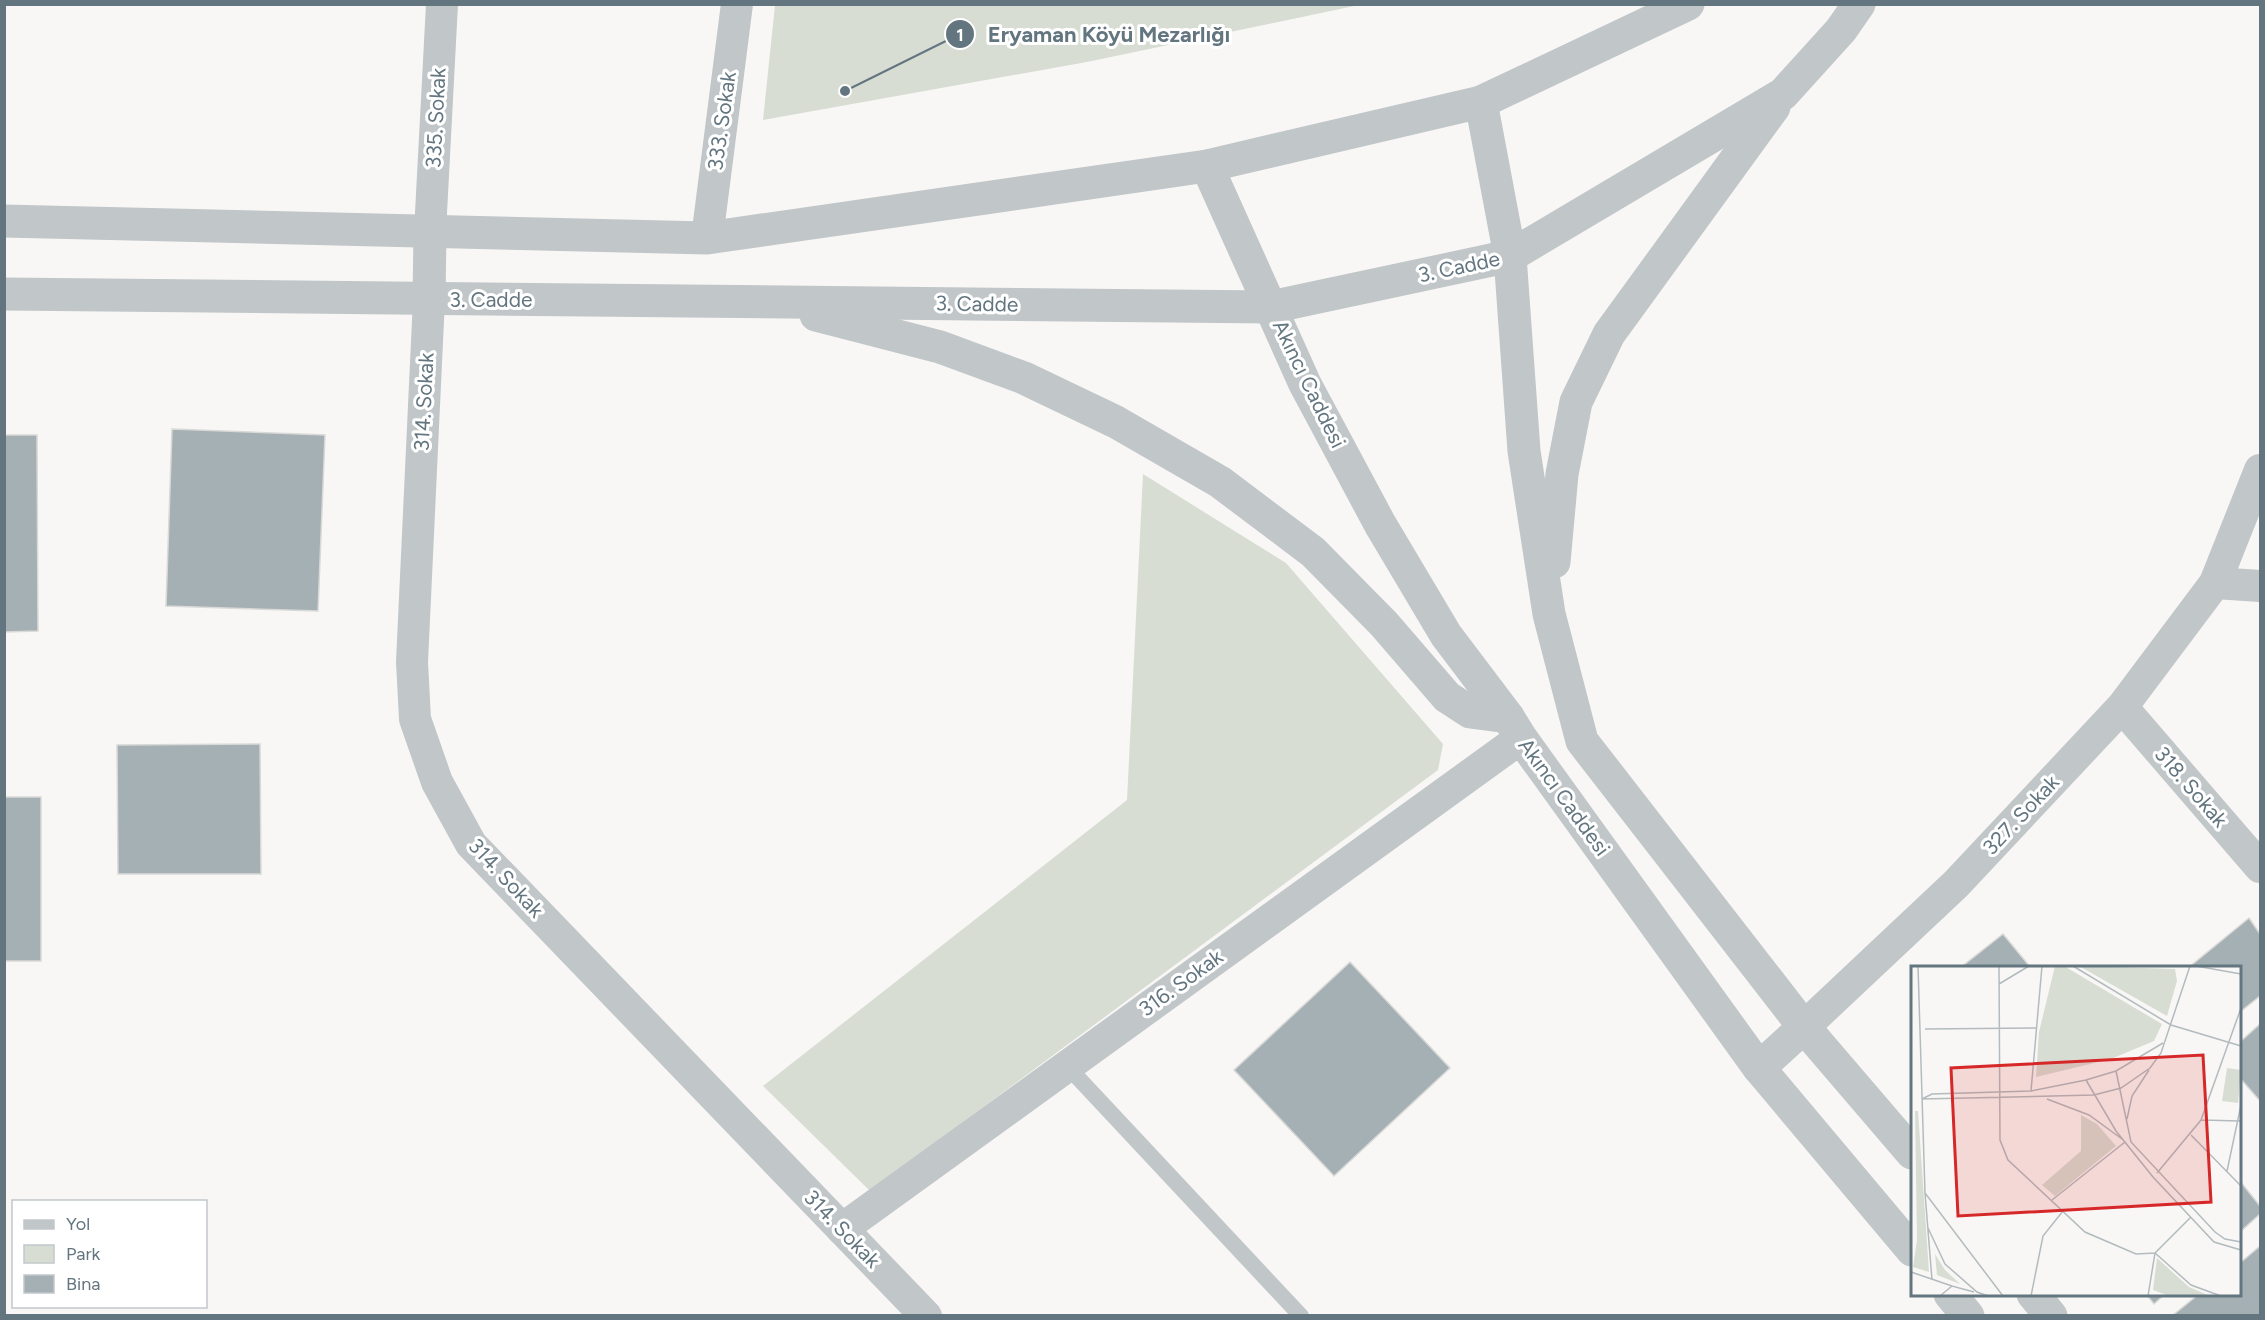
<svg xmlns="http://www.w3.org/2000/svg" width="2265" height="1320" font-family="Figtree,sans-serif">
<rect width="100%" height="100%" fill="#f8f7f5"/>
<g fill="#d8ddd4">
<path d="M775 5V4L1359 5 1087 62 763 120Z"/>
<path d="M1143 474 1286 563 1443 744 1438 770 870 1191 763 1086 1127 800Z"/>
</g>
<g fill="#a5b0b4" stroke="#d9d9d7" stroke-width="1.5">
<path d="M172 429 325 435 318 611 166 606Z"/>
<path d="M4 435H37L38 631 4 632Z"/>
<path d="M260 744 261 874H118L117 745Z"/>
<rect x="4" y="797" width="37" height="164"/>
<path d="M2249 918 2260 934V996L2240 1012V968H2188Z"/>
<path d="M2003 934 2031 968H1960Z"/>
<path d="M1350 962 1450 1068 1334 1176 1234 1070Z"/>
<path d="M2260 1024V1101L2240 1078V1042Z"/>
<path d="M2240 1181 2260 1206V1214L2240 1232Z"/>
<path d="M2260 1246V1316H2172L2199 1294H2240V1263Z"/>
<path d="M2146 1294H2165L2154 1304Z"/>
</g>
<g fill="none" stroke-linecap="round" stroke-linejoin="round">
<path stroke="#c1c6c9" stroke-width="16" d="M1067 1066 1301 1316"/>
<g stroke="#c1c6c9" stroke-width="32">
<path d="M430 232 442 4"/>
<path d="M707 238 737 4"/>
<path d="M429 299 412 662 415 719 437 782 471 844 926 1316"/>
<path d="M2215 583 2260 586"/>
<path d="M2122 707 2260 867"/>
<path d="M1804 1027 1956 884 2122 707 2215 583 2260 470"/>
<path d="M842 1229 1521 738"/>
</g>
<g stroke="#c1c6c9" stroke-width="33">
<path d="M1481 102 1510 256 1524 451 1549 614 1582 741 1804 1027 1912 1153"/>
<path d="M1207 166 1305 384 1380 524 1446 635 1508 717 1521 738 1759 1068 1912 1250"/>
<path d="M4 221 707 238 1207 166 1481 102 1688 4"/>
<path d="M4 294 1271 307 1510 256 1783 94 1841 30 1859 4"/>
<path d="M429 299 430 232"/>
<path d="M816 315 940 347 1024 378 1116 422 1220 482 1313 552 1384 624 1447 697 1470 712 1508 717"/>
<path d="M1554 562 1562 474 1576 402 1609 334 1774 107"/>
<path d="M1759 1068 1804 1027"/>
<path d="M1950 1294 1968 1316"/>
<path d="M2033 1294 2051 1316"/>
</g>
</g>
<g text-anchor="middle" stroke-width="6" stroke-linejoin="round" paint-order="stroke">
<g font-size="21" fill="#637680" stroke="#fff">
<text transform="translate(436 118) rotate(-87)" y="7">335. Sokak</text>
<text transform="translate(722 121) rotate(-82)" y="7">333. Sokak</text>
<text transform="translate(1459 267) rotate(-12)" y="7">3. Cadde</text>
<text x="491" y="307">3. Cadde</text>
<text transform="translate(977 304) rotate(1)" y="7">3. Cadde</text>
<text transform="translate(1309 384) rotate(64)" y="7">Akıncı Caddesi</text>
<text transform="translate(424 402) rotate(-87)" y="7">314. Sokak</text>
<text transform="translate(2191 787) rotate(49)" y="7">318. Sokak</text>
<text transform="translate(1564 797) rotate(54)" y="7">Akıncı Caddesi</text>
<text transform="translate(2021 815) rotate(-47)" y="7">327. Sokak</text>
<text transform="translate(506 878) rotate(47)" y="7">314. Sokak</text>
<text transform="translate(1181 983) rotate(-36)" y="7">316. Sokak</text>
<text transform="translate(842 1229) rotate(46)" y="7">314. Sokak</text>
</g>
</g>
<g transform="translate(1911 966)">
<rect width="330" height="330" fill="#f8f7f5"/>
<path d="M144 0H153L251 58 243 75 200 93 125 111 128 66ZM168 0 264 3 266 15 256 50ZM316 102 330 104 327 137 311 135ZM4 145H7L18 306 2 301 6 274ZM170 149 186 158 205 180 144 230 131 219 170 185ZM24 288 34 304 49 318 26 309ZM246 292 278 321 299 330H258L242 324Z" fill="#d8ddd4"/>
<path fill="none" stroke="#b3bbbf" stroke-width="1.5" d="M7 0 14 227 21 314M88 0 89 174 97 194 174 266 225 288 244 287 280 251M162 0 260 59 330 80M285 0 330 8M88 18 118 0M14 63 125 62M205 105 220 176 304 266 314 273 330 276M175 114 205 165 242 211 303 276 330 284M120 125 131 0M11 133 183 129 210 122 239 102 250 87 279 0M11 133 21 128 120 125 175 114 205 105 252 77M136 133 178 149 211 173M216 153 221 130 238 104M290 154 329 155M280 169 330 220M0 179V292M316 205 330 139M246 207 290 154 330 42M14 227 92 330M141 234 214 176M17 262 34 298 66 326 77 330M244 287 280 319 310 330M0 306 41 320M29 330 41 320 63 326M120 330 132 270 152 245M237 330 244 287"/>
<path fill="#d62828" fill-opacity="0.15" stroke="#d62828" stroke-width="3" d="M292 89 300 236 47 250 40 102Z"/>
<rect width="330" height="330" fill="none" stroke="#637680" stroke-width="3"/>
</g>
<path fill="none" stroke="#637680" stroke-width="2" d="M845 91L960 34"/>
<g fill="#637680" stroke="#fff" stroke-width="2">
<circle cx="845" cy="91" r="6"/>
<circle cx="960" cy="34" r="15"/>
</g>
<g font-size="18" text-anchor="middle" font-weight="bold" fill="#fff">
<text x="960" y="41">1</text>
</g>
<g font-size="22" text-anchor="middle" font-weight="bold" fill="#637680" stroke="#fff" stroke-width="6" stroke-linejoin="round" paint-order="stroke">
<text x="1109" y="42">Eryaman Köyü Mezarlığı</text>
</g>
<rect width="2265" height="1320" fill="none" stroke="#637680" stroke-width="12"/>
<rect x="12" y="1200" width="195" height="108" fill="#ffffff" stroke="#c1c8cc" stroke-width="1.5"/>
<rect x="24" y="1220" width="30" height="9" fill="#c1c6c9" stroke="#c1c8cc" stroke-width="1.5"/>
<text x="66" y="1230" font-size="18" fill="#637680">Yol</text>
<rect x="24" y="1245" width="30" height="18" fill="#d8ddd4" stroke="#c1c8cc" stroke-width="1.5"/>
<text x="66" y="1260" font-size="18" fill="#637680">Park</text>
<rect x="24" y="1275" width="30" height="18" fill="#a5b0b4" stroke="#c1c8cc" stroke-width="1.5"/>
<text x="66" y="1290" font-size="18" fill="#637680">Bina</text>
</svg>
